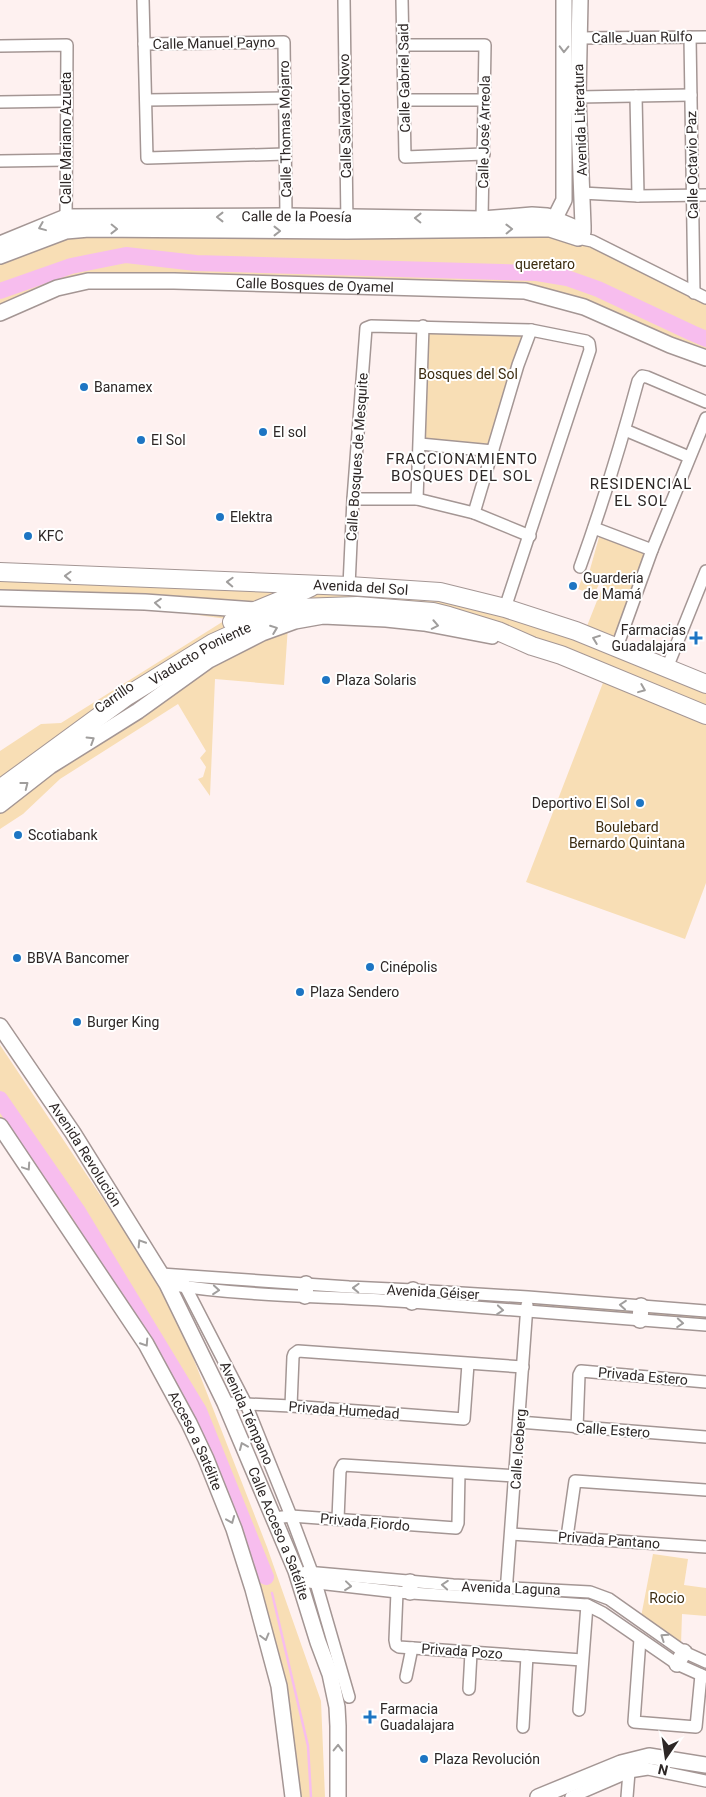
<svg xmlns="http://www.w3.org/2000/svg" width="706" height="1797" font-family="Roboto,sans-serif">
<rect width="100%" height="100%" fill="#fef1f0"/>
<g fill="#f8deb5">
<path d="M550 229 706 297V355L499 284 215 282 111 273 0 313V256L52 236Z"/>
<path d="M423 326 531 330 493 451 420 444Z"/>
<path d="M601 530 650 550 614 636 587 626 606 578 589 573Z"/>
<path d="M0 575 319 587 491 606 706 686V883L685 939 526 882 606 675 478 626 366 618 288 626 284 685 215 679 210 796 198 779 203 777 206 767 200 758 206 751 178 704 60 779 23 814 0 829V751L41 724 61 723 227 619 51 595 0 593Z"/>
<path d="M583 576 599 584 594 595 578 589Z"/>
<path d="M0 1045 171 1301 267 1547 321 1701 325 1797H289L271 1658 184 1413 0 1126Z"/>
<path d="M219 1280 436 1298 706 1315V1321L219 1287Z"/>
<path d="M653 1554 688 1559 684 1585 706 1588V1616L682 1614 681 1645 641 1617Z"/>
</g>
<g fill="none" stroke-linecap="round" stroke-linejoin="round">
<path stroke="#f7bdee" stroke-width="2.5" d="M272 1593 308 1746 311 1797"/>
<g stroke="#f7bdee" stroke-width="16">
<path d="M0 291 71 266 126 255 196 263 537 273 567 278 598 289 692 333 706 339"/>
<path d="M0 1099 77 1210 199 1411 266 1577"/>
</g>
<g stroke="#a49694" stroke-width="14">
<g id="street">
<path d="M143 0 147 158 285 154"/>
<path d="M344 0 347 224"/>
<path d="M402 0 405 157 484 154"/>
<path d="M690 37 694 293"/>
<path d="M578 38 706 37"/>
<path d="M144 44 284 42 286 216"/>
<path d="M403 45H485L482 219"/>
<path d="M0 46 67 45 66 224"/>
<path d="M636 96 638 196"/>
<path d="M578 97 691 95"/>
<path d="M146 100 284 98"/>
<path d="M405 100H484"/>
<path d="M0 102 66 101"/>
<path d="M0 161 66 160"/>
<path d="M582 193 638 196 706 195"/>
<path d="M578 238 592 241 706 298"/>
<path d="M625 430 689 457"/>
<path d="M420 444 493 451"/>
<path d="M353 499H417L474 513 530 536"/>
<path d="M417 499 423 326"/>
<path d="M474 513 518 365 531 330"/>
<path d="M594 528 652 550"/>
<path d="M580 567C602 506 621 444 638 381L642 376 647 377 706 402"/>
<path d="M349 586 353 499 366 328 371 326 531 330 586 341 589 343 590 350 505 608"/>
<path d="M617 647 652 550 706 418"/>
<path d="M667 668 706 571"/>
<path d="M161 1274 349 1287 413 1290 528 1297 706 1311"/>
<path d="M183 1282 246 1404 291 1516 316 1583 349 1697"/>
<path d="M167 1284C248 1297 331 1296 412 1302 510 1309 608 1318 706 1325"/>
<path d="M225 1403 291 1406 464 1419 468 1364"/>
<path d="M291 1406 293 1357 294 1354 298 1351 523 1367"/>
<path d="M519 1422 706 1437"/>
<path d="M577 1428 579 1375 581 1371 706 1382"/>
<path d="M274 1518 291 1516 456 1528 458 1523 459 1473"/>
<path d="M338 1519 340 1471 343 1465 516 1476"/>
<path d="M511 1534 706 1547"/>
<path d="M567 1537 575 1481 706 1490"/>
<path d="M306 1572 453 1585 590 1592 609 1599 684 1652 706 1662"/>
<path d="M309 1582 397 1592 587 1605 603 1613 677 1664 706 1677"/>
<path d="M397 1592 395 1640 396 1645 399 1647 582 1660"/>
<path d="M506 1593 527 1305"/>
<path d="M640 1639 634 1722 696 1727 701 1675"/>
<path d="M406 1677 412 1648"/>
<path d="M469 1689 471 1653"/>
<path d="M579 1710 587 1605"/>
<path d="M523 1727 527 1656"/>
<path d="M571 1797 629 1772 648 1769 706 1781"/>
<path d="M627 1797 629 1772"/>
</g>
</g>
<g stroke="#a49694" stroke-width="18">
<g id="secondary">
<path d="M550 228 564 200V0"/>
<path id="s1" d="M0 244 66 217 286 216 482 219 532 215 547 216 578 229"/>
<path d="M0 256 66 231 89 229 347 231 540 229H550L578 238 583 232V226L578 97 580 0"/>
<path id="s2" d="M0 313 57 288 88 281H174L525 291 584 307 670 345 706 358"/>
<path d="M0 598 145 602 255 610"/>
<path d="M0 805 50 766 138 711 209 660 262 633 295 621 323 616 386 619 424 623 492 636"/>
<path id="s3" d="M0 1026 73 1133 167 1284 225 1403 296 1571 318 1642 330 1674 337 1707 338 1726V1797"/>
<path id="s4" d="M0 1126 146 1344 189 1423 206 1459 234 1529 253 1589 279 1686 293 1797"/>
<path d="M305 1296 306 1284"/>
<path d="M412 1302 413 1290"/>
<path d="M640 1320 641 1306"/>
<path d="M410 1582V1592"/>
<path d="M677 1664 684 1652"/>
<path d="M538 1797 621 1763 649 1756 706 1765"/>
</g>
</g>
<g stroke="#a49694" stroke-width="20">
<g id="primary">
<path id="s5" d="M0 572 349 586 440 592 505 608 576 631 706 684"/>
<path d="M232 622C258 608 285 600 311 587"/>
<path id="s6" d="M0 789 127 696 213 643 268 618 298 608 357 606 433 612 449 616 498 631 532 646 561 655 706 715"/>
</g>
</g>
<use href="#street" stroke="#fff" stroke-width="11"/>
<use href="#secondary" stroke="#fff" stroke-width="15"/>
<use href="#primary" stroke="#fff" stroke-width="18"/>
</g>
<defs><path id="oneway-chevron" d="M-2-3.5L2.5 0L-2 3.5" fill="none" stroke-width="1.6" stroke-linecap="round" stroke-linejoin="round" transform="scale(1.25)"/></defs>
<g stroke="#a09e9d">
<use href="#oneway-chevron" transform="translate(564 49) rotate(91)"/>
<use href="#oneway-chevron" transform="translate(220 217) rotate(180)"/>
<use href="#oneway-chevron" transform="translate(418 218) rotate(-179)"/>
<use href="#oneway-chevron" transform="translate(42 227) rotate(158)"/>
<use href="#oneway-chevron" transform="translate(114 229) rotate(1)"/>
<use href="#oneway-chevron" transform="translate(509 229) rotate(-1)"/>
<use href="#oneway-chevron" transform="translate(277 231)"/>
<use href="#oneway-chevron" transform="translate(68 576) rotate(-178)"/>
<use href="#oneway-chevron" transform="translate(230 582) rotate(-178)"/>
<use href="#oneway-chevron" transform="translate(158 603) rotate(-175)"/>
<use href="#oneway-chevron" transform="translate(435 625) rotate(11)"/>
<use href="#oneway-chevron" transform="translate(274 629) rotate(-21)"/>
<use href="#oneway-chevron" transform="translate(596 639) rotate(-159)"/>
<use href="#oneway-chevron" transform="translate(642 689) rotate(22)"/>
<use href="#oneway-chevron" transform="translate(91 740) rotate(-32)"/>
<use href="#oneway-chevron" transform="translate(25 785) rotate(-38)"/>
<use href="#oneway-chevron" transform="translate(27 1167) rotate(56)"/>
<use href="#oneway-chevron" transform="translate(141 1243) rotate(-122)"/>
<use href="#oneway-chevron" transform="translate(356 1288) rotate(-178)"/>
<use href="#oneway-chevron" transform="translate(216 1290) rotate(5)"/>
<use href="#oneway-chevron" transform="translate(623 1305) rotate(-175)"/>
<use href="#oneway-chevron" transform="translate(500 1310) rotate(5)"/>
<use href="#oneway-chevron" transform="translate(680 1323) rotate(4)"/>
<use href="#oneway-chevron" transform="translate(145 1343) rotate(57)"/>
<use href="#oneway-chevron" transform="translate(243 1446) rotate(-113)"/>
<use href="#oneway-chevron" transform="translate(231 1520) rotate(68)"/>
<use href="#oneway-chevron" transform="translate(445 1585) rotate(-176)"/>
<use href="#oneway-chevron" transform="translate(348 1586) rotate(6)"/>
<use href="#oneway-chevron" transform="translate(265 1637) rotate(75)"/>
<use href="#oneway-chevron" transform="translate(664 1637) rotate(-146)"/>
<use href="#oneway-chevron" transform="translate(338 1748) rotate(-89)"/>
</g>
<g fill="#1d75c3" stroke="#fff" stroke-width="2">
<circle cx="84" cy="387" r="5"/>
<circle cx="263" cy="432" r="5"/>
<circle cx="141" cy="440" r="5"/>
<circle cx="220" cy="517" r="5"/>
<circle cx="28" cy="536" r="5"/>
<circle cx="573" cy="586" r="5"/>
<path d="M693.5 630.5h5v5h5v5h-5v5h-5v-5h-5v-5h5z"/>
<circle cx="326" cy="680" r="5"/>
<circle cx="640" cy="803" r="5"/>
<circle cx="18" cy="835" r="5"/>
<circle cx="17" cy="958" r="5"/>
<circle cx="370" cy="967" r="5"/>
<circle cx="300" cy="992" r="5"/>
<circle cx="77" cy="1022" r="5"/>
<path d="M367.5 1709.5h5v5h5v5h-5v5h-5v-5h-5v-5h5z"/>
<circle cx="424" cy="1759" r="5"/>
</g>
<g text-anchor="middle" stroke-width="4" stroke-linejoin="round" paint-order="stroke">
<g font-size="14" fill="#2d2726" stroke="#fff">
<text transform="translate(642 37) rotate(-1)" y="5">Calle Juan Rulfo</text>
<text transform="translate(214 43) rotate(-1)" y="5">Calle Manuel Payno</text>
<text transform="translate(404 78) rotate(-91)" y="5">Calle Gabriel Said</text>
<text transform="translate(345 116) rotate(-91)" y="5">Calle Salvador Novo</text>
<text transform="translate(580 120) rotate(-92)" y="5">Avenida Literatura</text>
<text transform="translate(285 129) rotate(-91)" y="5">Calle Thomas Mojarro</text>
<text transform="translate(484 132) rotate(-89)" y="5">Calle José Arreola</text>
<text transform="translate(66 138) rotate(-90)" y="5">Calle Mariano Azueta</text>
<text transform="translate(692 165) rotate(-91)" y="5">Calle Octavio Paz</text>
<text dy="5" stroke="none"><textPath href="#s1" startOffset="302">Calle de la Poesía</textPath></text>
<text dy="5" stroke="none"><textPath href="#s2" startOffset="321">Calle Bosques de Oyamel</textPath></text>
<text transform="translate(357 457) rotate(-86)" y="5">Calle Bosques de Mesquite</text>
<text dy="5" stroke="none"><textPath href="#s5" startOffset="361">Avenida del Sol</textPath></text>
<text dy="5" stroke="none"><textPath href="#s6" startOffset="242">Viaducto Poniente</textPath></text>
<text transform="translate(114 697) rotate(-35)" y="5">Carrillo</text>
<text dy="5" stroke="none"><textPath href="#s3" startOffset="154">Avenida Revolución</textPath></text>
<text transform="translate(433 1292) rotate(3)" y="5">Avenida Géiser</text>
<text transform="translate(643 1376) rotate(5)" y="5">Privada Estero</text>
<text transform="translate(344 1410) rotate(4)" y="5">Privada Humedad</text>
<text transform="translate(247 1413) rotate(66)" y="5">Avenida Témpano</text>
<text transform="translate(613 1430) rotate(4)" y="5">Calle Estero</text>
<text dy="5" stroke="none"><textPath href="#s4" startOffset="371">Acceso a Satélite</textPath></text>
<text transform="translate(518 1449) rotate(-86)" y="5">Calle Iceberg</text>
<text transform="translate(365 1522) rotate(5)" y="5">Privada Fiordo</text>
<text dy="5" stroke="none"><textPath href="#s3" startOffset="581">Calle Acceso a Satélite</textPath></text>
<text transform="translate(609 1540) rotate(4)" y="5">Privada Pantano</text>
<text transform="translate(511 1588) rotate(2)" y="5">Avenida Laguna</text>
<text transform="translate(462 1651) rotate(4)" y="5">Privada Pozo</text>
</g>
<g font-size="14" fill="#3c2c10" stroke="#fff">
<text x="545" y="269">queretaro</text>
<text x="468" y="379">Bosques del Sol</text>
<text x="627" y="832">Boulebard<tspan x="627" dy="16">Bernardo Quintana</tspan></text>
<text x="667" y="1603">Rocio</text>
</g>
<g font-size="14" fill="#2d2726" stroke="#fff" text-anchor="start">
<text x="94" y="392">Banamex</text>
<text x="273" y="437">El sol</text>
<text x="151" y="445">El Sol</text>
<text x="230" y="522">Elektra</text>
<text x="38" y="541">KFC</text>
<text x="583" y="583">Guarderia<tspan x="583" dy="16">de Mamá</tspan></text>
<text x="686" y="635" text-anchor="end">Farmacias<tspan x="686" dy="16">Guadalajara</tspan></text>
<text x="336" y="685">Plaza Solaris</text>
<text x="630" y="808" text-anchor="end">Deportivo El Sol</text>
<text x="28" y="840">Scotiabank</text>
<text x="27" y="963">BBVA Bancomer</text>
<text x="380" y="972">Cinépolis</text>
<text x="310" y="997">Plaza Sendero</text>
<text x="87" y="1027">Burger King</text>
<text x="380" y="1714">Farmacia<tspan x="380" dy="16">Guadalajara</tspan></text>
<text x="434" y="1764">Plaza Revolución</text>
</g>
<g font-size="15" letter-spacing="1" fill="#2d2726" stroke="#fff">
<text x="462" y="464">FRACCIONAMIENTO<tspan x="462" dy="17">BOSQUES DEL SOL</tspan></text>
<text x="641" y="489">RESIDENCIAL<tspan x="641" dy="17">EL SOL</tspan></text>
</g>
</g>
<g transform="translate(666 1757) rotate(193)" stroke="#ffffff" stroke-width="4" paint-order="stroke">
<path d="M0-4L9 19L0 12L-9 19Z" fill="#2d2726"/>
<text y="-8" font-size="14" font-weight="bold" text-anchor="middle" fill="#2d2726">N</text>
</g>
</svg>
